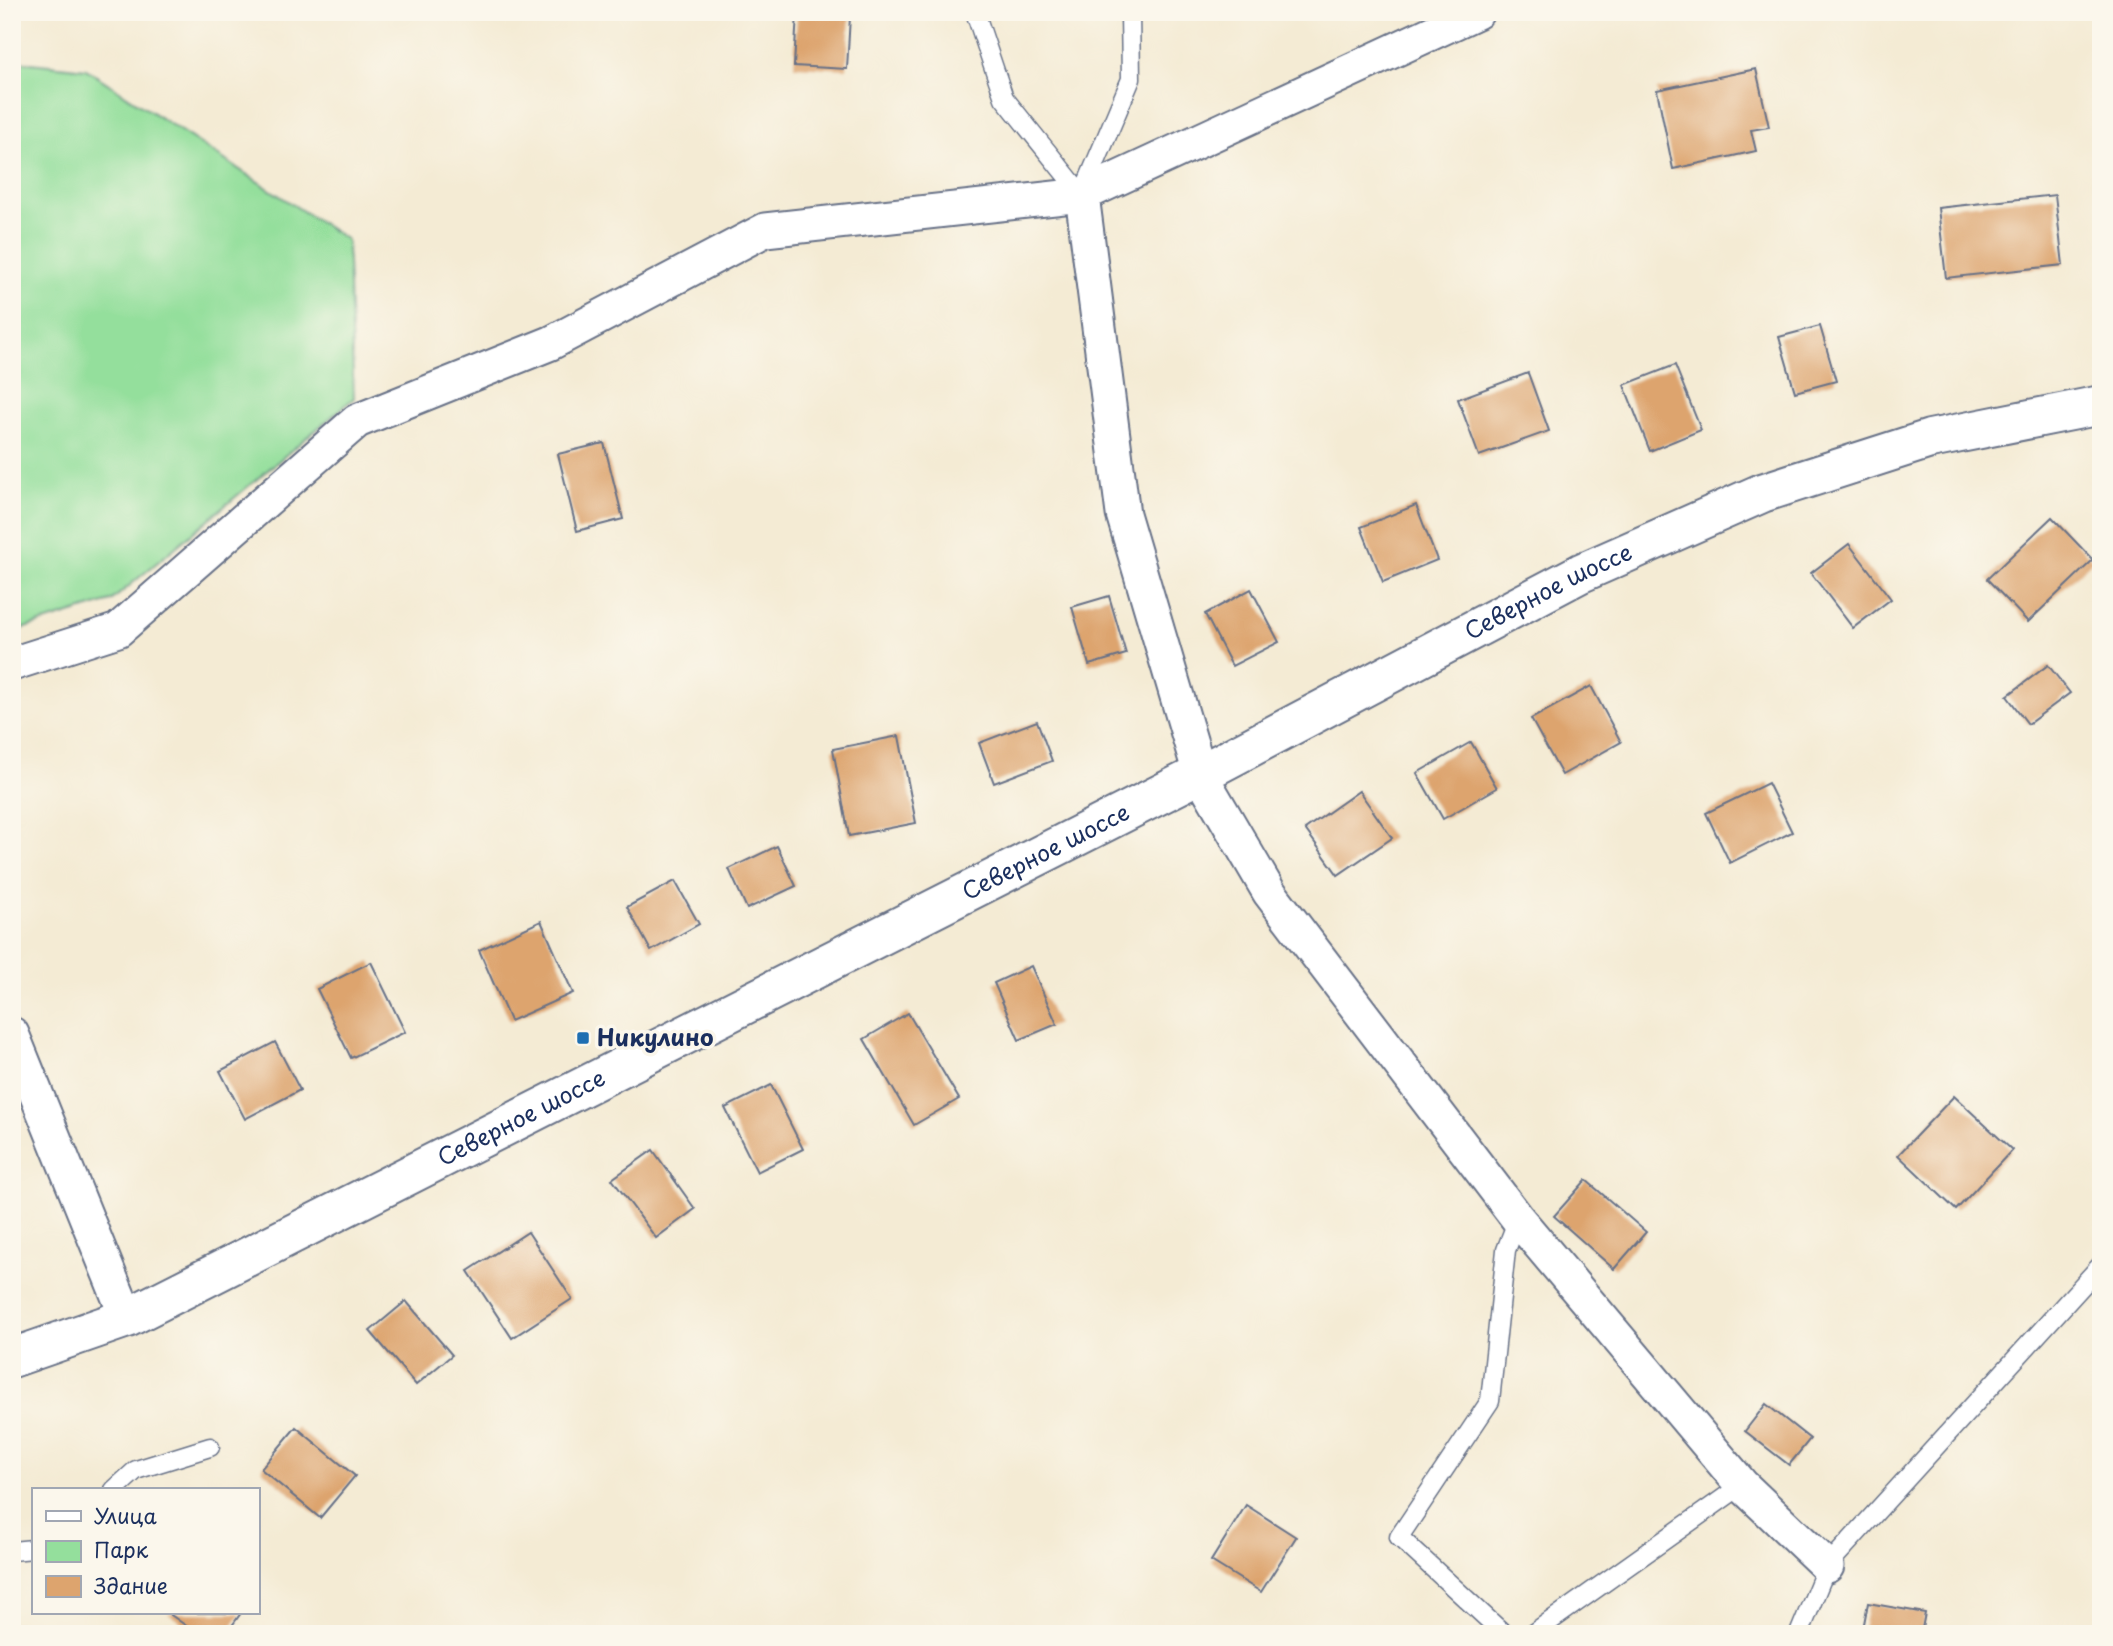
<svg xmlns="http://www.w3.org/2000/svg" width="2113" height="1646" font-family="'Playpen Sans',sans-serif">
<rect width="100%" height="100%" fill="#fbf7ec"/>
<filter id="ink" filterUnits="userSpaceOnUse"><feTurbulence type="fractalNoise" baseFrequency=".0143" numOctaves="2"/><feDisplacementMap in="SourceGraphic" scale="14" xChannelSelector="R" yChannelSelector="G"/><feConvolveMatrix kernelMatrix="1 2 1 2 8 2 1 2 1" color-interpolation-filters="sRGB"/></filter>
<filter id="wash" filterUnits="userSpaceOnUse"><feTurbulence type="fractalNoise" baseFrequency=".00686" numOctaves="4" result="noise"/><feDisplacementMap in="SourceGraphic" scale="28" xChannelSelector="R" yChannelSelector="G"/><feGaussianBlur stdDeviation="1.57" result="paint"/><feColorMatrix in="noise" values="0 0 0 0 0 0 0 0 0 0 0 0 0 0 0 0 0 1.4 0 .05"/><feComposite in="paint" operator="in"/></filter>
<g filter="url(#wash)">
<rect width="100%" height="100%" fill="#f4ebd4"/>
<path fill="#94df9c" stroke="#58877d" stroke-width="2" d="M12 61 86 69 347 240 354 398 111 601 12 632Z"/>
<g id="blocks">
<g fill="#dda46e">
<path d="M797 13 850 16 847 69 794 66Z"/>
<path d="M1756 69 1769 127 1751 130 1756 151 1673 169 1657 90Z"/>
<path d="M2055 195 2063 265 1946 278 1938 208Z"/>
<path d="M1820 326 1836 381 1795 392 1779 337Z"/>
<path d="M1675 365 1701 430 1650 451 1624 385Z"/>
<path d="M1528 373 1549 431 1479 456 1458 399Z"/>
<path d="M604 443 623 519 577 531 558 454Z"/>
<path d="M1416 505 1437 560 1383 582 1361 527Z"/>
<path d="M2052 517 2093 560 2028 622 1987 579Z"/>
<path d="M1849 544 1891 599 1853 628 1811 573Z"/>
<path d="M1251 589 1279 642 1232 666 1205 614Z"/>
<path d="M1109 596 1126 654 1089 665 1072 607Z"/>
<path d="M2048 665 2070 693 2028 724 2007 696Z"/>
<path d="M1591 686 1621 742 1562 775 1531 719Z"/>
<path d="M1037 721 1052 761 994 783 979 743Z"/>
<path d="M899 736 916 823 849 836 833 749Z"/>
<path d="M1471 742 1497 788 1443 819 1417 773Z"/>
<path d="M1768 783 1792 832 1730 863 1706 813Z"/>
<path d="M1359 791 1392 838 1338 875 1305 829Z"/>
<path d="M777 846 796 886 747 909 729 869Z"/>
<path d="M675 881 699 924 651 951 627 907Z"/>
<path d="M541 921 573 993 510 1021 479 950Z"/>
<path d="M371 962 405 1032 351 1058 317 989Z"/>
<path d="M1031 966 1057 1024 1019 1040 994 983Z"/>
<path d="M908 1013 959 1099 914 1125 864 1039Z"/>
<path d="M275 1042 300 1090 245 1119 220 1071Z"/>
<path d="M771 1085 803 1149 757 1172 725 1108Z"/>
<path d="M1954 1096 2012 1150 1956 1210 1898 1155Z"/>
<path d="M653 1150 695 1209 656 1238 612 1179Z"/>
<path d="M1586 1180 1646 1232 1614 1269 1554 1216Z"/>
<path d="M528 1232 572 1299 512 1338 468 1271Z"/>
<path d="M406 1301 452 1355 416 1385 370 1331Z"/>
<path d="M1766 1404 1810 1439 1789 1465 1745 1431Z"/>
<path d="M296 1427 355 1476 320 1518 261 1469Z"/>
<path d="M1246 1505 1296 1537 1261 1592 1211 1561Z"/>
<path d="M1868 1603 1925 1613 1921 1634H1862Z"/>
<path d="M168 1613H241L226 1634H198Z"/>
</g>
</g>
</g>
<g filter="url(#ink)">
<use href="#blocks" fill-opacity="0" stroke="#677187" stroke-width="2"/>
<g fill="none" stroke-linecap="round" stroke-linejoin="round">
<g stroke="#677187" stroke-width="21">
<g id="service">
<path d="M975 12 1004 98 1082 195 1131 79 1130 12"/>
<path d="M114 1490 136 1470 210 1447"/>
<path d="M12 1551 33 1549"/>
<path d="M1504 1634 1399 1537 1490 1401 1506 1250 1518 1219"/>
<path d="M1532 1634 1742 1485"/>
<path d="M1799 1634 1827 1566 2101 1265"/>
</g>
</g>
<g stroke="#677187" stroke-width="37">
<g id="minor">
<path d="M1082 195 1123 514 1200 774 1269 892 1518 1219 1742 1485 1827 1566"/>
<path d="M12 664 118 630 357 421 551 343 765 230 1082 195 1477 12"/>
<path d="M12 1034 127 1318"/>
</g>
</g>
<g stroke="#677187" stroke-width="42">
<g id="secondary">
<path id="s1" d="M12 1358 127 1318 1200 774 1581 573 1762 493 1930 439 2101 405"/>
</g>
</g>
<use href="#service" stroke="#fff" stroke-width="18"/>
<use href="#minor" stroke="#fff" stroke-width="33"/>
<use href="#secondary" stroke="#fff" stroke-width="38"/>
</g>
</g>
<rect fill="#1f6fb2" stroke="#fbf7ec" stroke-width="2.5" x="576" y="1031" width="14" height="14" rx="3.5"/>
<g text-anchor="middle" stroke-width="7" stroke-linejoin="round" paint-order="stroke">
<g font-size="23" fill="#1b2f5e" stroke="#fbf7ec">
<text dy="8" stroke="none"><textPath href="#s1" startOffset="1718">Северное шоссе</textPath></text>
<text dy="8" stroke="none"><textPath href="#s1" startOffset="1152">Северное шоссе</textPath></text>
<text dy="8" stroke="none"><textPath href="#s1" startOffset="564">Северное шоссе</textPath></text>
</g>
<g font-size="23" font-weight="bold" fill="#1b2f5e" stroke="#fbf7ec" text-anchor="start">
<text x="597" y="1046">Никулино</text>
</g>
</g>
<rect width="2113" height="1646" fill="none" stroke="#fbf7ec" stroke-width="42"/>
<rect x="32" y="1488" width="228" height="126" fill="#fbf7ec" stroke="#a1a7b3" stroke-width="2"/>
<rect x="46" y="1511" width="35" height="10" fill="#ffffff" stroke="#a1a7b3" stroke-width="2"/>
<text x="94" y="1524" font-size="21" fill="#1b2f5e">Улица</text>
<rect x="46" y="1541" width="35" height="21" fill="#94df9c" stroke="#a1a7b3" stroke-width="2"/>
<text x="94" y="1558" font-size="21" fill="#1b2f5e">Парк</text>
<rect x="46" y="1576" width="35" height="21" fill="#dda46e" stroke="#a1a7b3" stroke-width="2"/>
<text x="94" y="1594" font-size="21" fill="#1b2f5e">Здание</text>
</svg>
